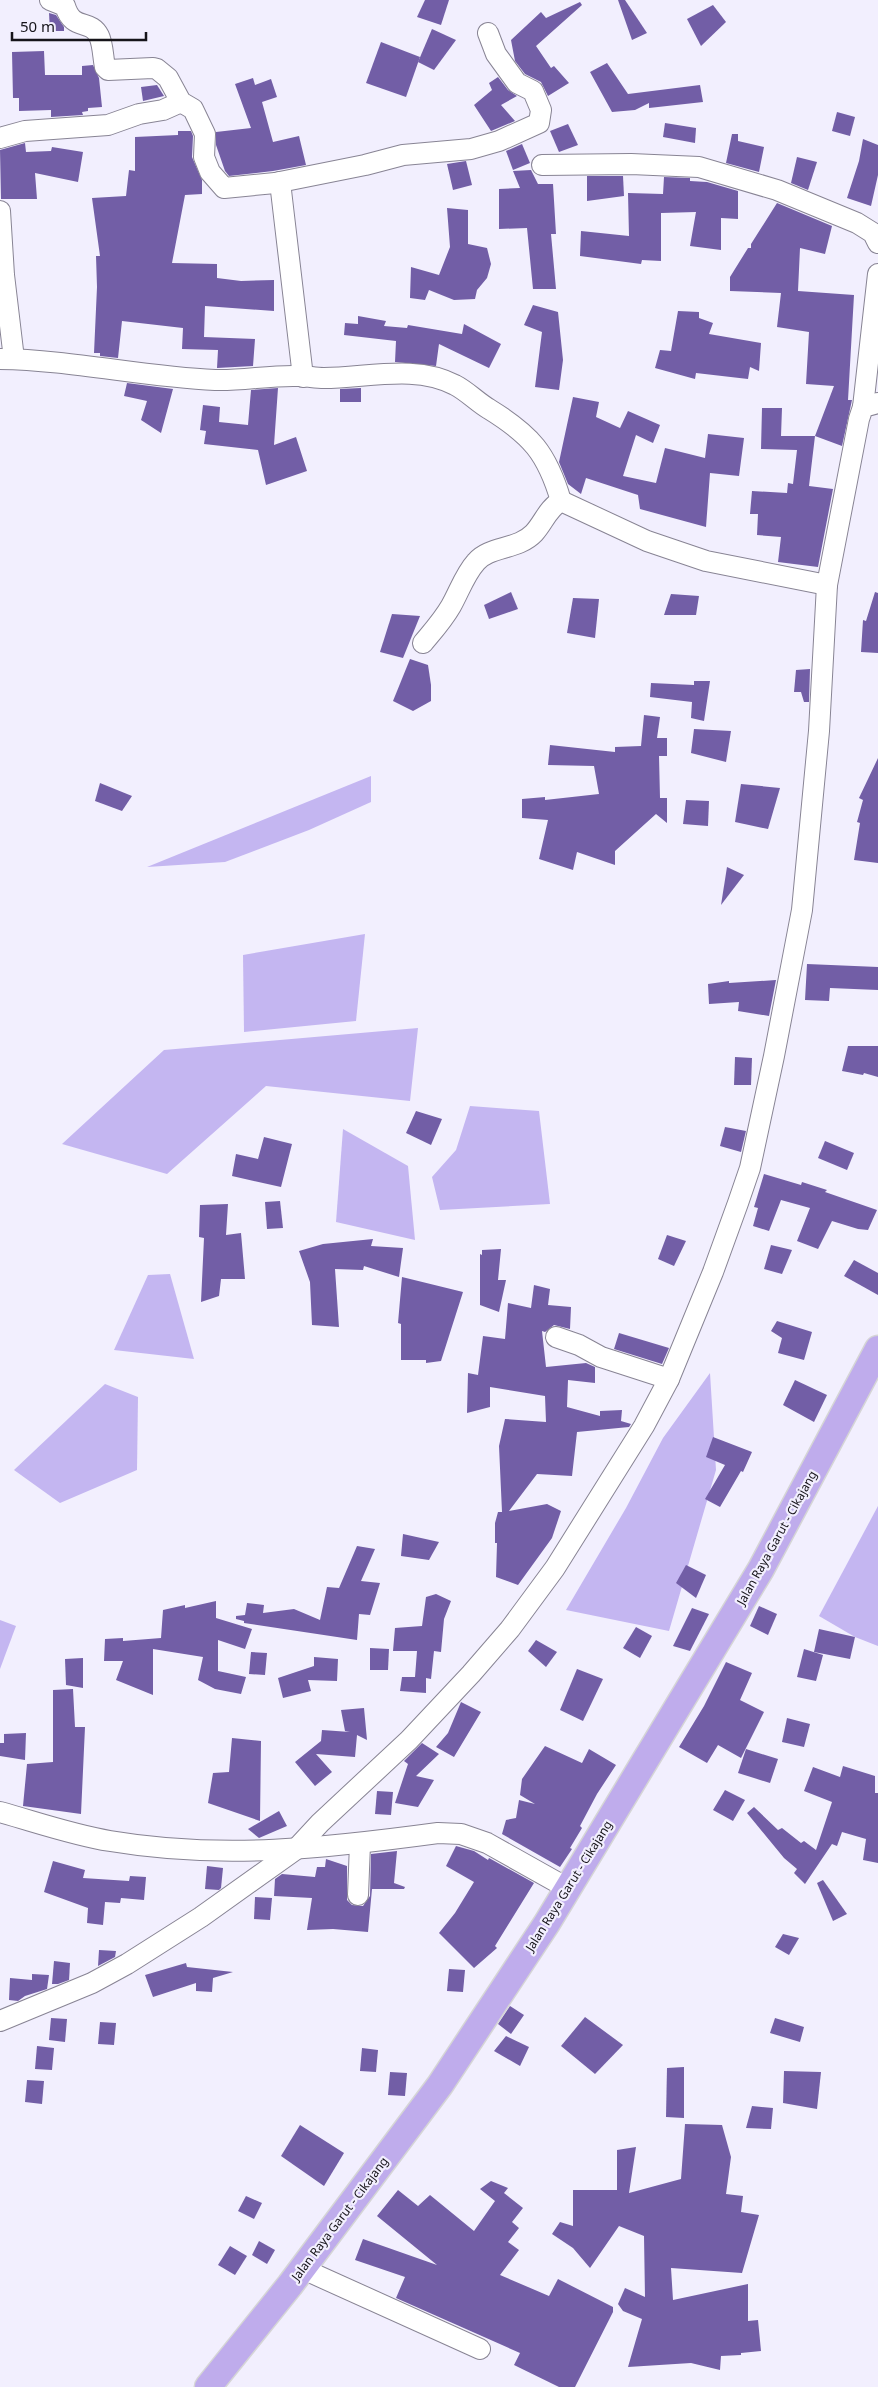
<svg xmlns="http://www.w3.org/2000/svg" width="878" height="2387" font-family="'Noto Sans',sans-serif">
<rect width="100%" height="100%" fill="#f2effe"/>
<g fill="#c4b6f1">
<path d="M371 776V802L309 830 225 862 147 867Z"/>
<path d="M365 934 356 1021 244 1032 243 955Z"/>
<path d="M418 1028 410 1101 266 1086 167 1174 62 1144 164 1050Z"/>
<path d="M470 1106 539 1111 550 1204 440 1210 432 1177 456 1150Z"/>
<path d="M343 1129 408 1166 415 1240 336 1222Z"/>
<path d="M170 1274 194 1359 114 1350 148 1275Z"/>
<path d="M710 1373 716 1470 669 1631 566 1610 626 1508 663 1438Z"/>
<path d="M105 1384 138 1397 137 1470 60 1503 14 1470Z"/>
<path d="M878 1506V1646L855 1637 819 1616Z"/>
<path d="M0 1620 16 1626 0 1669Z"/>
</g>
<g fill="#725ea6">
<path d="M425 0H449L441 25 417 17Z"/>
<path d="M618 0H625L647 33 632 40Z"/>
<path d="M580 2 582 5 536 46 551 68 554 66 569 83 548 96 541 82 525 74 515 61 511 40 541 12 546 18Z"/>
<path d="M713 5 726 22 701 46 687 19Z"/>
<path d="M49 13 56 15 64 27V31H50Z"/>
<path d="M432 29 456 40 434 70 418 62Z"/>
<path d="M381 42 420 57 406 97 366 83Z"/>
<path d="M44 51 45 75H82V66L93 65 99 78 102 107 88 108V111L82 112 83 115 51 117V110L19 111V98H13L12 52Z"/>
<path d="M607 63 628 94 700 85 703 102 649 108V103L635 110 612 112 590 72Z"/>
<path d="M498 77 508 90 517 96 501 105 515 121 491 131 474 105 492 90 489 83Z"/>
<path d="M253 78 255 85 271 79 277 97 262 102 273 142 299 136 306 165 273 171 229 176 225 171 216 145V132L251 128 235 84Z"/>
<path d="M157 85 164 96 143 101 141 87Z"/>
<path d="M837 112 855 117 850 136 832 131Z"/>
<path d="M665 123 696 128 695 143 663 137Z"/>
<path d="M568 124 578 145 559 152 550 131Z"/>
<path d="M178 131H191L193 136 192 157 202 180V194L185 195 172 263 217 264V278L241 281 274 280V311L205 306 204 337 255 339 253 366 217 368 218 350 182 349 183 328 122 321 118 358 100 356V353H94L97 287 96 256H100L92 198 126 196 129 170 135 171V137L178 135Z"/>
<path d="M732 134H738V141L764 147 759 172 726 163Z"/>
<path d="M863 139 878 145V175L871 206 847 198 859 161Z"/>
<path d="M25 143 26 152 51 151 52 147 83 152 78 182 35 173 37 199H1L0 150Z"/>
<path d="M522 144 530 163 513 170 506 151Z"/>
<path d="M797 157 817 162 808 190 791 183Z"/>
<path d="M466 161 472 185 453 190 447 164Z"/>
<path d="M531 170 538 184H553L556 234H551L556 289H533L527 228 499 229V189L520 188 513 171Z"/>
<path d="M587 176H623L624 196 587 201Z"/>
<path d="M664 177 690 178V181L707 182 738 191V219L721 218V250L690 246 696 212 661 213V261L642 260 641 264 580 256 581 231 629 236 628 193 663 194Z"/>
<path d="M777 203 832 226 825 254 800 248 798 291 854 295 848 400H852L842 446 815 436 834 386 806 384 809 332 777 327 781 293 730 291V277L748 248H751V244Z"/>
<path d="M447 208 468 210V244L487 248 491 264 487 278 477 290 475 299 454 300 429 290 425 300 410 298 411 267 439 275 450 247Z"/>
<path d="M533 305 558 312 563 360 559 390 535 387 542 332 524 325Z"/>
<path d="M678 311 699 312V318L713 323 709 334 761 343 759 371 750 367 748 379 696 373 695 379 655 368 660 350 671 351Z"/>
<path d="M358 316 386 321 384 326 407 328 408 325 462 334 464 324 501 344 489 368 439 344 436 366 395 362 396 341 344 335 345 323 358 324Z"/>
<path d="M127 383 173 389 161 433 141 420 147 401 124 396Z"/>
<path d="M278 388 274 445 296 437 307 471 266 485 258 450 204 444 206 431 200 430 203 405 220 407 219 422 248 425 251 390Z"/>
<path d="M361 388V402H340V389Z"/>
<path d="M573 397 599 402 596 417 620 428 628 411 660 425 653 443 636 435 623 476 656 483 665 448 705 458 708 434 744 438 739 476 710 473 706 527 640 509 638 495 586 478 581 494 568 484 559 462Z"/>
<path d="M762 408H782L781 436H815L809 486 833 489 818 567 778 562 781 537 757 535 758 514H750L752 491 787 493 788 483 793 484 797 450 761 449Z"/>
<path d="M511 592 518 609 489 619 484 605Z"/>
<path d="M875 592 878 593V653L861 652 863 620 866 621Z"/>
<path d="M671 594 699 596 696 615H664Z"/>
<path d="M573 598 599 599 595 638 567 633Z"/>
<path d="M392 614 420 616 403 658 380 652Z"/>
<path d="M410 659 428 665 431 685V701L413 711 393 701Z"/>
<path d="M810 669 809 702H804L801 692H794L796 670Z"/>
<path d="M694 681H710L704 721 691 718 692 702 650 697 651 683 694 685Z"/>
<path d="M644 715 660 717 657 738H667V756H659L660 798H667V823L656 814 615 851V865L577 852 573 870 539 859 548 820 522 818V799L545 797V800L599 794 594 766 548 765 550 745 615 752V747L641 746Z"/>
<path d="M694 729 731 731 726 762 691 753Z"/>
<path d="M878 758V863L854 860 860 823 857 822 863 800 859 798Z"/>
<path d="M100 783 132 796 122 811 95 801Z"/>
<path d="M741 784 780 788 768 829 735 822Z"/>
<path d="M686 800 709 801 708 826 683 824Z"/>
<path d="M727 867 744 875 721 905Z"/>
<path d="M807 964 878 967V990L830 988 829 1001 805 1000Z"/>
<path d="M776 980 769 1016 738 1011 739 1002 709 1004 708 984 729 981V983Z"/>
<path d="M848 1046H878V1077L864 1073 863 1075 842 1071Z"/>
<path d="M735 1057 752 1058 751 1085H734Z"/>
<path d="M416 1111 442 1119 431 1145 406 1133Z"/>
<path d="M725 1127 746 1131 741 1152 720 1146Z"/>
<path d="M264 1137 292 1144 281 1187 232 1176 236 1154 258 1159Z"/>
<path d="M825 1141 854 1153 847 1170 818 1158Z"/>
<path d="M764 1174 801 1185 802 1182 827 1190 825 1192 877 1210 868 1230 858 1229 832 1221 818 1249 797 1241 810 1208 781 1200 769 1231 753 1226 758 1208 754 1207Z"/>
<path d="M280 1201 283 1228 267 1229 265 1202Z"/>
<path d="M228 1204 226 1235 241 1233 245 1279H221L219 1296 201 1302 204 1238 199 1237 200 1205Z"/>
<path d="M667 1235 686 1241 674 1266 658 1259Z"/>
<path d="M373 1239 371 1246 403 1248 399 1277 364 1266 363 1270 335 1269 339 1327 312 1325 310 1282 299 1251 323 1244Z"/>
<path d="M771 1245 792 1250 782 1274 764 1269Z"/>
<path d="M501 1249 498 1280H506L499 1312 480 1305V1254L482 1255V1250Z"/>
<path d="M854 1260 878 1273V1295L844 1276Z"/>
<path d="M402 1277 463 1292 441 1361 426 1363V1360H401V1324L398 1323Z"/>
<path d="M534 1285 550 1289 548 1305 571 1307 570 1329 554 1325 545 1332 542 1331 546 1367 586 1363 595 1367V1383L568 1380 567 1407 600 1416V1411L622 1410 621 1421 631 1424 629 1427 577 1432 572 1476 537 1474 509 1511 547 1504 561 1511 552 1538 518 1585 496 1577 497 1543H495V1523L498 1512H502L499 1446 505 1419 546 1422 545 1396 490 1387V1407L467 1413 468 1373 478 1375 483 1336 505 1339 508 1303 531 1308Z"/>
<path d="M777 1321 812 1332 804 1360 778 1353 782 1338 771 1331Z"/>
<path d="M619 1333 669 1348 662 1364 614 1349Z"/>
<path d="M795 1380 827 1395 814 1422 783 1405Z"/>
<path d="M713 1437 752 1452 743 1472 741 1471 720 1507 705 1499 725 1465 706 1457Z"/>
<path d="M403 1534 439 1542 429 1560 401 1556Z"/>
<path d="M357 1546 375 1549 361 1581 380 1583 370 1615 359 1614 357 1640 244 1623V1621L236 1619V1616L245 1615 247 1603 264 1605 263 1613 294 1609 320 1620 327 1587 339 1588Z"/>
<path d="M686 1565 706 1575 696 1598 676 1583Z"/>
<path d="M436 1594 451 1601 444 1619 441 1652 434 1651 431 1679 426 1678V1693L400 1691 402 1677H415L417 1651H393L395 1628 422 1626 426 1597Z"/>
<path d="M216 1601V1618L252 1629 245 1649 218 1640V1671L246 1677 241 1694 215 1689 198 1680 203 1657 153 1649V1695L116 1680 123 1661H104L105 1639 123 1638V1641L161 1638 163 1610 185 1605V1608Z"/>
<path d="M759 1606 777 1614 768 1635 750 1626Z"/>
<path d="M692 1608 709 1614 690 1651 673 1646Z"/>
<path d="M636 1627 652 1636 640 1658 623 1648Z"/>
<path d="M819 1629 855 1637 850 1659 814 1652Z"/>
<path d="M536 1640 557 1652 546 1667 528 1651Z"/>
<path d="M370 1648 389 1649 388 1670H370Z"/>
<path d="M804 1649 823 1655 816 1681 797 1677Z"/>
<path d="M251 1652 267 1653 265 1675 249 1674Z"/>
<path d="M314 1657 338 1659 337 1681 308 1680 311 1691 283 1698 278 1678 314 1666Z"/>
<path d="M83 1658V1688L66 1685 65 1659Z"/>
<path d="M726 1662 752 1673 740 1700 764 1712 741 1758 718 1745 707 1763 679 1747 704 1706Z"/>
<path d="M577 1669 603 1679 583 1721 560 1710Z"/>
<path d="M73 1689 75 1727H85L81 1814 23 1806 27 1764 53 1762V1690Z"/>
<path d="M461 1702 481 1712 454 1757 436 1747 448 1733Z"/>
<path d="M364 1708 367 1740 357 1735 355 1757 316 1754 332 1772 315 1786 295 1762 321 1741 322 1730 350 1732 345 1731 341 1710Z"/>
<path d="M787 1718 810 1724 804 1747 782 1742Z"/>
<path d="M26 1733 25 1760 0 1756V1743H4V1734Z"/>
<path d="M232 1738 261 1741 260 1821 208 1803 213 1773 229 1772Z"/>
<path d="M422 1743 439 1754 416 1776 434 1780 418 1807 395 1803 408 1764 404 1761Z"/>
<path d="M545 1746 582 1763 589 1749 616 1765 597 1794 580 1826 582 1828 570 1848 572 1849 560 1867 502 1834 506 1820 516 1818 519 1800 535 1804 520 1795 522 1779Z"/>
<path d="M746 1749 778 1759 770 1783 738 1773Z"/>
<path d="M843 1766 875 1776V1793H878V1863L863 1860 866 1839 842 1832 837 1846 832 1844 805 1884 794 1873 797 1869 784 1858 747 1813 754 1807 778 1830 782 1828 801 1843 804 1841 816 1850 832 1802 804 1791 813 1767 840 1777Z"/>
<path d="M725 1790 745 1800 733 1821 713 1810Z"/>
<path d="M377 1791 393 1792 391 1815 375 1814Z"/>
<path d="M279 1811 287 1826 259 1838 248 1829Z"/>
<path d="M456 1846 474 1851 488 1860 489 1858 534 1883 495 1946 497 1948 474 1968 439 1933 455 1913 474 1882 446 1866Z"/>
<path d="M397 1851 394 1883 405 1887 404 1889H372L368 1932 333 1929 307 1930 312 1898 274 1896 275 1879 282 1874 315 1877 317 1867H325L326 1859 347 1866V1900L352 1905 363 1906 370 1896 371 1854Z"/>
<path d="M53 1861 85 1870 83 1878 129 1881 130 1876 146 1877 144 1900 121 1898 120 1903 105 1902 103 1925 87 1923 88 1908 44 1892Z"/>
<path d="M207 1866 223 1868 221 1888 219 1890 205 1889Z"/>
<path d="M823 1880 847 1914 833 1921 817 1883Z"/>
<path d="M255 1897 272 1898 270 1920 254 1919Z"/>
<path d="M783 1934 799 1938 789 1955 775 1947Z"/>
<path d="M99 1950 116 1951 115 1957 98 1966Z"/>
<path d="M54 1961 70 1963 69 1980 58 1984H52Z"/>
<path d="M186 1963 187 1967 233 1972 213 1978 212 1992 196 1991V1983L153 1997 145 1975Z"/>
<path d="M449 1969 465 1970 463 1992 447 1991Z"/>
<path d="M32 1974 49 1975 47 1989 25 1996 18 2001 9 2000 10 1978 32 1980Z"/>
<path d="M510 2006 524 2015 511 2034 498 2024Z"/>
<path d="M585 2017 623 2045 595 2074 561 2046Z"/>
<path d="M51 2018 67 2019 65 2042 49 2040Z"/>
<path d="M775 2018 804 2027 800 2042 770 2033Z"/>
<path d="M100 2022 116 2023 114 2045 98 2044Z"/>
<path d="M506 2036 529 2047 520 2066 494 2051Z"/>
<path d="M37 2046 54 2048 52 2070 35 2069Z"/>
<path d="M362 2048 378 2050 376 2072 360 2071Z"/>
<path d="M684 2067V2118L666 2117 667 2068Z"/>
<path d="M784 2071 821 2072 817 2109 783 2103Z"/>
<path d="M390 2072 407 2073 405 2096 388 2095Z"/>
<path d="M27 2080 44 2081 42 2104 25 2102Z"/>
<path d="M752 2106 773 2108 771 2129 746 2128Z"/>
<path d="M685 2124 722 2125 731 2157 726 2194 743 2196 741 2212 759 2215 742 2273 671 2268 673 2300 748 2284V2321L758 2320 761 2351 741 2353V2355L721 2356 720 2370 691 2363 628 2367 642 2319 623 2311 618 2304 625 2288 645 2297 644 2236 619 2226 590 2268 573 2248 552 2234 560 2222 573 2226V2190H617V2150L636 2147 629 2193 681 2179Z"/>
<path d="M300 2125 344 2153 324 2186 281 2156Z"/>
<path d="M491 2181 508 2188 504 2193 523 2208 512 2222 519 2228 508 2242 519 2250 500 2275 549 2296 558 2279 613 2307V2312L575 2387H559L514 2365 520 2353 396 2298 405 2277 355 2260 363 2239 437 2265 377 2216 398 2190 418 2206 430 2195 474 2231 495 2201 480 2189Z"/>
<path d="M246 2196 262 2203 254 2219 238 2211Z"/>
<path d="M259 2241 275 2250 267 2264 252 2255Z"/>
<path d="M230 2246 247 2256 235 2275 218 2265Z"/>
</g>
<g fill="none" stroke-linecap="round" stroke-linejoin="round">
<g stroke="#888494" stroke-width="22">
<g id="minor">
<path d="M50 0 65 6C73 32 90 18 99 36 103 44 103 58 105 67L108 70 153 68 157 69 168 78 181 102 193 109 205 134 204 157 210 172 224 188 275 183 365 165 403 155 471 149 499 141 539 123 541 110 533 91 517 83 496 54 488 33"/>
<path d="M0 138 25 131 108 125 139 114 163 110 181 102"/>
<path d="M542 165 631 164 699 167 777 190 857 223 873 233 878 243"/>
<path d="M280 182 303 377"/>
<path d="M0 211 4 275 14 359"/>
<path d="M0 359C72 360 143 377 215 380 242 381 270 375 298 376 307 376 315 378 324 378 366 378 416 364 455 385 467 391 477 402 489 409 531 435 547 453 561 501 548 508 544 522 534 533 518 550 489 546 476 562 465 574 459 592 451 606 443 620 433 631 423 643"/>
<path d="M863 407 878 274"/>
<path d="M561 501 647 541 706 561 827 585"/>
<path d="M556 1337 579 1345 601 1357 669 1379"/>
<path d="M0 1812C36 1822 73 1835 110 1841 222 1860 327 1848 438 1833L461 1834 487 1843 569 1889"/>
<path d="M358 1895 360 1844"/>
<path d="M0 2021 92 1983 127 1964 201 1917 295 1850 320 1823 409 1740 471 1674 510 1629 555 1568 644 1426 669 1379 713 1272 738 1203 750 1168 774 1056 802 910 819 731 827 585 859 419 863 407 878 403"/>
<path d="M303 2269 480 2349"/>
</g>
</g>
<g stroke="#d5d5d6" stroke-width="29">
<path id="major" d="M208 2387 290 2285 440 2085 547 1923 761 1569 878 1349"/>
</g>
<use href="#minor" stroke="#fff" stroke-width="20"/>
<use href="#major" stroke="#bfacec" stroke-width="26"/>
</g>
<g text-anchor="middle" stroke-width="4.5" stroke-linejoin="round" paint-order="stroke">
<g font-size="12" fill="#16141a" stroke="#f2effe">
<text transform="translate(777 1538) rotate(-61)" y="4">Jalan Raya Garut - Cikajang</text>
<text transform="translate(569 1886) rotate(-58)" y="4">Jalan Raya Garut - Cikajang</text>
<text transform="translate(340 2219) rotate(-53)" y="4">Jalan Raya Garut - Cikajang</text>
</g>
</g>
<path d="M12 32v8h134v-8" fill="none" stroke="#16141a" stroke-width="2.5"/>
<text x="20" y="32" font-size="15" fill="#16141a" stroke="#f2effe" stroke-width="4" paint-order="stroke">50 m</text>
</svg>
